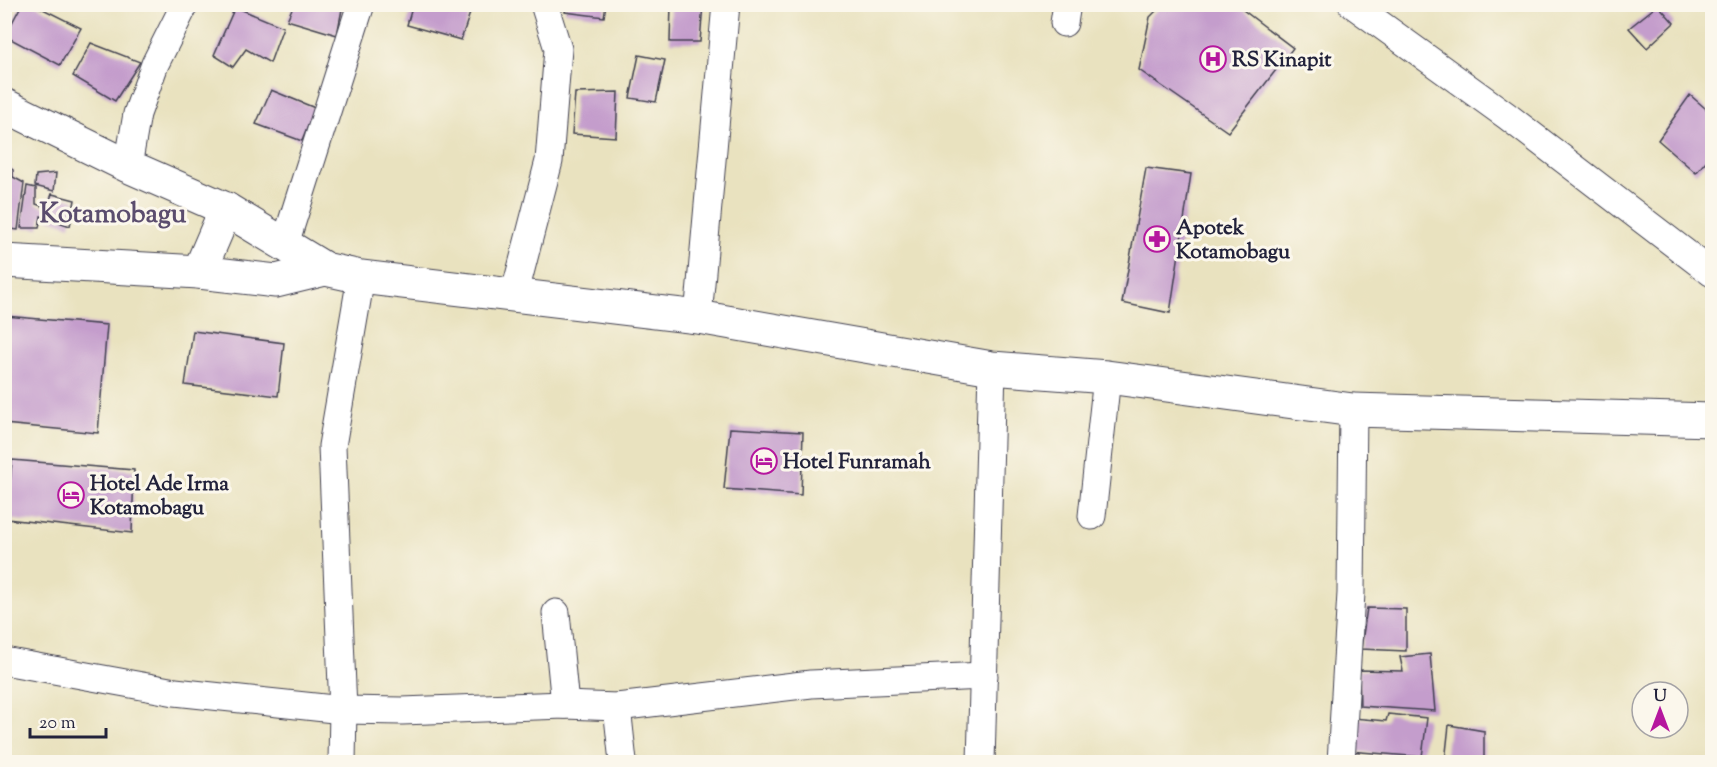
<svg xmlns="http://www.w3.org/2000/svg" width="1717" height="767" font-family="'Sorts Mill Goudy',serif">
<rect width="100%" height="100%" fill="#fbf7ec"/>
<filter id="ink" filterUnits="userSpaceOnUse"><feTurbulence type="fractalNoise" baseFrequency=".0167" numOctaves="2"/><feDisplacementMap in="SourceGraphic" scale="12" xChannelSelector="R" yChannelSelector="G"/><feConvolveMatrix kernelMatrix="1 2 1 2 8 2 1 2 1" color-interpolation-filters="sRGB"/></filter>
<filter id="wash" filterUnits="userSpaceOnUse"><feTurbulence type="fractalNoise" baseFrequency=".008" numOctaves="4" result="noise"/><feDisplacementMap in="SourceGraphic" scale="24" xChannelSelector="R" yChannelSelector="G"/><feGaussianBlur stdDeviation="1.35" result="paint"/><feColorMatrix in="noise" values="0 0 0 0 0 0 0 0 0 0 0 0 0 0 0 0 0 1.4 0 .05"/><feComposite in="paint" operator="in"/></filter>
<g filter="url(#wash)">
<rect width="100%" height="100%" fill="#e9e2bf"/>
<g id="blocks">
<g fill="#c49dcc">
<path d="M22 4H33L81 28 60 65 5 36Z"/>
<path d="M294 4H343L337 35 287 20Z"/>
<path d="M413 4H473L461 40 407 25Z"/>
<path d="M566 4H606L604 17 565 12Z"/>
<path d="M671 4H703L700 42H670Z"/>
<path d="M1163 4H1235L1293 48 1228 132 1139 70 1150 17Z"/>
<path d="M1658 5 1674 23 1647 48 1629 28Z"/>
<path d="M235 7 283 27 270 63 246 49 233 67 214 55Z"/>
<path d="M91 43 140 62 115 101 73 76Z"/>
<path d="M639 55 665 60 656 102 630 98Z"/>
<path d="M271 90 315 108 302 141 256 124Z"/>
<path d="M618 92 616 137 572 134 575 93Z"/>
<path d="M1690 95 1712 114V154L1696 173 1658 140Z"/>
<path d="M4 164 13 170V177L24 183 18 230 4 228Z"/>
<path d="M1146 168 1191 174 1170 313 1122 303Z"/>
<path d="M56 173 54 191 35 186 36 175Z"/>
<path d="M27 186 36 188V204L47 208 52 194 75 200 70 226 41 216 39 228H21Z"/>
<path d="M5 316 107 325 98 433 4 424Z"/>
<path d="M193 331 284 343 278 396 185 385Z"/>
<path d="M730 428 803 432 801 495 724 489Z"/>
<path d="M12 460 134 470 132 533 7 519Z"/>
<path d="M1711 597H1712V625H1709Z"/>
<path d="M1367 608 1406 609V651L1361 649Z"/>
<path d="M1430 654 1435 711 1360 706 1359 670 1403 671 1400 657Z"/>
<path d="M1388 714 1427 718 1422 757 1349 751 1353 718 1386 721Z"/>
<path d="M1449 725 1484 731V762H1445Z"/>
</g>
</g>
</g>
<g filter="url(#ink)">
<use href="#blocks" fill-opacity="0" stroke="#403f4f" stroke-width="1.5"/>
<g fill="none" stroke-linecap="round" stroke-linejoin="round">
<g stroke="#403f4f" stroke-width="29">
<g id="minor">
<path d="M1352 4 1507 116 1712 273"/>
<path d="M1064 23 1067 4"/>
<path d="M128 166 137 114 155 64 185 4"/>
<path d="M284 247 361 4"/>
<path d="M514 296 549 161 558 49 544 4"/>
<path d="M698 317 726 4"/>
<path d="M1092 516 1107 377"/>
<path d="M556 613 565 705"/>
<path d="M4 661 175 692 343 710 402 711 565 705 617 707 811 684 984 676"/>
<path d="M617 707 623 762"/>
<path d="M342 762 343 710 332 446 361 277"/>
<path d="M981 762 992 368"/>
<path d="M1341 762 1351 593 1353 410"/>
</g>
</g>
<g stroke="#403f4f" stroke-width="35">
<g id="highway">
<path d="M4 105 128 166 226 209 325 269"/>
<path d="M4 261 199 272 276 281 325 269 361 277 698 317 992 368 1107 377 1353 410 1712 420"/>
<path d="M199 272 226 209"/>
</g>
</g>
<use href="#minor" stroke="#fff" stroke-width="27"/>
<use href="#highway" stroke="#fff" stroke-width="33"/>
</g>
</g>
<defs>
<g id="hospital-ring" transform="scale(1.35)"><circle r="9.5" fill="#fbf7ec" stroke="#b5179e" stroke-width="1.5"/><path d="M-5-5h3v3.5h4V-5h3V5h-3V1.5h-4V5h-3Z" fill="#b5179e"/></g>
<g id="pharmacy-ring" transform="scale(1.35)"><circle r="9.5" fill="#fbf7ec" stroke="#b5179e" stroke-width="1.5"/><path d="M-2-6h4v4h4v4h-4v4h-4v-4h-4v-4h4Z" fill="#b5179e"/></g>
<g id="hotel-ring" transform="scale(1.35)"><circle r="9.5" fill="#fbf7ec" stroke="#b5179e" stroke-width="1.5"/><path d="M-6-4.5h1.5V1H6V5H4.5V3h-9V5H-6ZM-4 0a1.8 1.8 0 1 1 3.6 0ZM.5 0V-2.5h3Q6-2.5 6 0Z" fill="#b5179e"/></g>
</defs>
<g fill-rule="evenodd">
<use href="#hospital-ring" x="1213" y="59"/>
<use href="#pharmacy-ring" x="1157" y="239"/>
<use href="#hotel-ring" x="764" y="461"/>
<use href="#hotel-ring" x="71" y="495"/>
</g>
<g text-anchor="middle" stroke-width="6" stroke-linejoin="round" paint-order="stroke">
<g font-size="21" font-weight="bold" fill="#22223b" stroke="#fbf7ec" text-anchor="start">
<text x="1232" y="66">RS Kinapit</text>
<text x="1176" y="234">Apotek<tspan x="1176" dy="24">Kotamobagu</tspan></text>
<text x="783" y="468">Hotel Funramah</text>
<text x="90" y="490">Hotel Ade Irma<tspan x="90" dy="24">Kotamobagu</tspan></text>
</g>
<g font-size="27" font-weight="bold" fill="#5b4d6e" stroke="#fbf7ec">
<text x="113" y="222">Kotamobagu</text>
</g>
</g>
<rect width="1717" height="767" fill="none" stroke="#fbf7ec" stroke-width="24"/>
<g transform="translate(1660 710)"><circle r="28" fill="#fbf7ec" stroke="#a4a2a5" stroke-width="1.5"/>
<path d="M0-4.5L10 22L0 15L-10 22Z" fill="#b5179e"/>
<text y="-9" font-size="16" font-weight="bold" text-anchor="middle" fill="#22223b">U</text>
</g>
<path d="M30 728v9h76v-9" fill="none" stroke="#22223b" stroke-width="3"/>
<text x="39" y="728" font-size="18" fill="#22223b" stroke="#fbf7ec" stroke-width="4.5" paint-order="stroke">20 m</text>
</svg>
